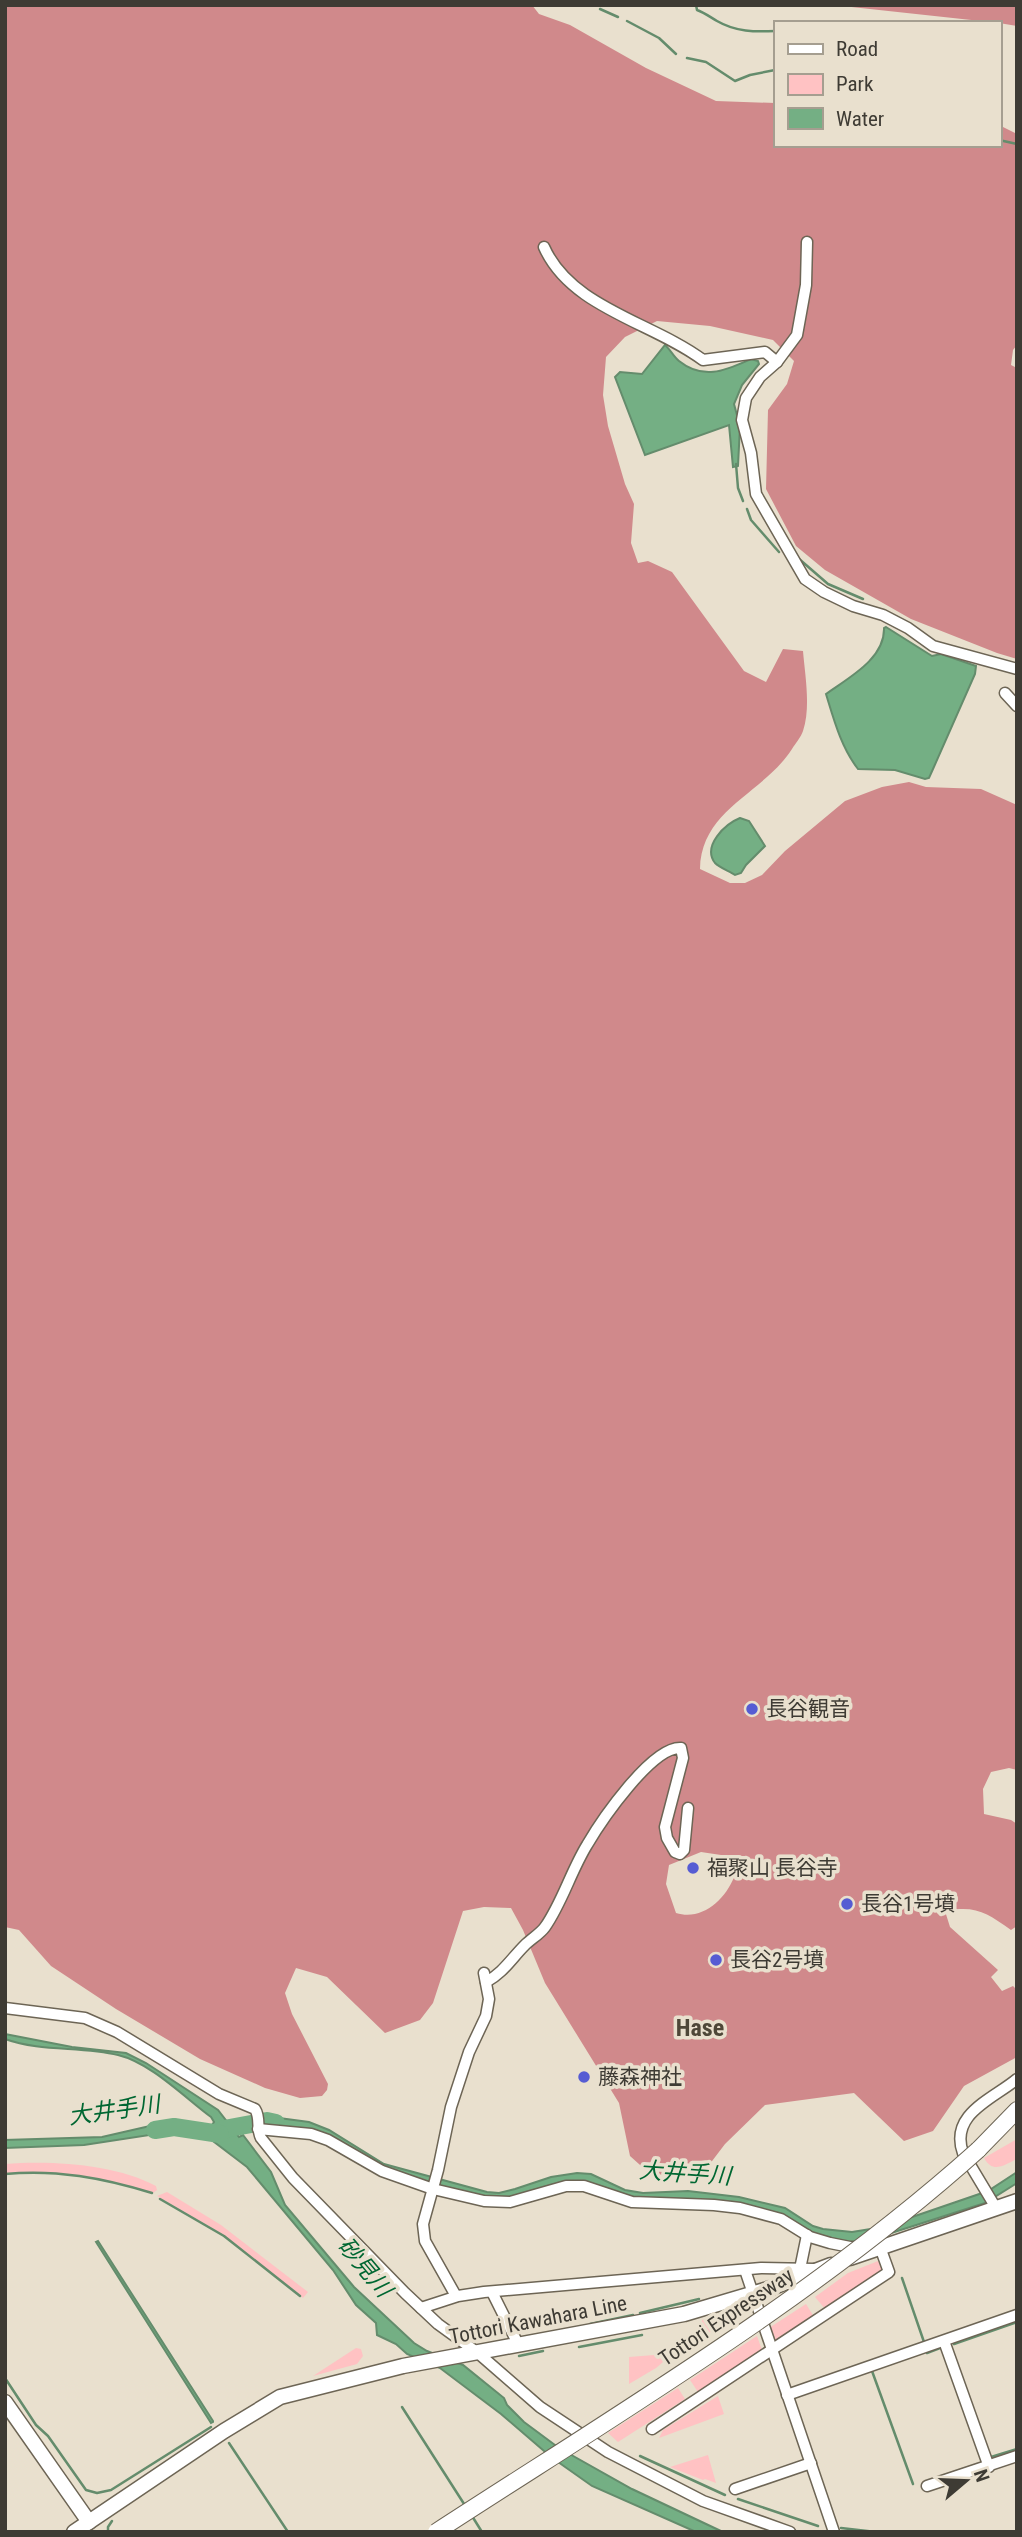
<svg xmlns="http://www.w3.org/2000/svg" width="1022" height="2537" font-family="'Roboto Condensed','Noto Sans JP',sans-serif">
<rect width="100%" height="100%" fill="#e9e0ce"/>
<g fill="#ffc2c3">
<path d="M1017 2139V2159C1004 2165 993 2174 984 2158Z"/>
<path d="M5 2164C50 2160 116 2164 156 2186L157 2190 153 2193C104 2177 57 2169 5 2174Z"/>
<path d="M167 2192 221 2225 308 2292 303 2298 224 2235 157 2196Z"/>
<path d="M878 2261 882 2270 826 2310 815 2297 848 2273Z"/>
<path d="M806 2304 814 2317 776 2342 773 2341 769 2328Z"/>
<path d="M742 2307 744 2312 700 2338 702 2320Z"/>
<path d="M757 2336 762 2350 698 2392 690 2380Z"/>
<path d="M356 2348 361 2349 363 2356 357 2364 313 2376Z"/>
<path d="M654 2355 670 2356 656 2368 629 2384V2357Z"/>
<path d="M678 2388 685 2399 618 2442 608 2433Z"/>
<path d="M718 2396 724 2414 659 2438 663 2430Z"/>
<path d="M708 2455 716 2483 705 2479 703 2480 670 2467Z"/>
</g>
<g fill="#d0898b" fill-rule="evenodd">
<path d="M5 5H532L539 14 570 25 646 68 716 101 775 103V145H999V125L1017 134V345L1013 350 1011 365 1017 368V659L997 653 911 619 825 570 796 546 766 489 768 410 787 384 794 361 773 340 710 326 657 321 625 337 606 357 603 395 608 426 625 484 634 504 631 543 638 563 648 561 672 572 744 671 766 682 783 649 803 651C805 675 811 707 803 731 801 737 795 744 792 749 763 794 701 809 700 869L730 883H745L762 875 785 851 845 801 882 787 909 782 926 787 981 789 1017 805V1770L1009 1768 991 1772 983 1789 984 1814 1011 1820 1017 1824V1926L1011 1930C987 1913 976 1905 945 1911L950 1927 998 1970 991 1977 1002 1991 1013 1986 1017 1990V2057L964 2086 933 2131 904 2141 854 2093 765 2105 725 2144 706 2169 679 2177 649 2173 630 2156 619 2103 545 1983 523 1930 511 1908 484 1907 463 1911 433 2003 420 2020 385 2033 327 1977 296 1968 285 1993 292 2014 328 2084 327 2090 322 2096 300 2098 265 2088 200 2059 116 2009 51 1966 19 1930 5 1927ZM701 1852 721 1855 734 1877C725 1900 702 1921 676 1913L666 1884 669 1865Z"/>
<path d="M833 5H1017V26L999 23Z"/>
</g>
<g fill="#74af84" stroke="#648c6c" stroke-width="2">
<path d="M665 345C670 349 673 356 679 361 704 381 726 370 751 359L758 361 759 364 742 385 734 404 740 426 738 466 733 467 729 425 645 455 615 377 620 372 642 374Z"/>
<path d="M886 627 932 656 941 654 976 666 975 674 933 769 929 778 925 779 895 770 858 769C841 747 834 720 826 694 848 678 885 659 884 628Z"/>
<path d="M740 818 749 821 765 846 746 865 741 873 735 875C729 871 720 868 715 863 702 846 725 824 740 818Z"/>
<path d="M5 2034 72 2047 126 2053 146 2063 218 2110 239 2137 243 2135 271 2172 285 2205 354 2287 414 2343 427 2351 463 2365 504 2398 507 2405 524 2422 559 2448 632 2489 723 2532H696L592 2486 551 2457 501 2414 440 2368 407 2354 396 2344 377 2335 376 2323 356 2305 333 2270 247 2167 197 2129 212 2125 214 2122 211 2117C184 2097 151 2063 118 2055 81 2046 41 2052 5 2039Z"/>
<path d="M264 2116 309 2122 329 2130 384 2164 487 2192 499 2193 515 2189 551 2177 577 2173 591 2174 625 2190 643 2193 688 2191 739 2197 785 2208 813 2226 823 2229 852 2232 883 2227 988 2191 1017 2172V2183L985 2203 854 2245 814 2236 786 2218 622 2198 583 2182 516 2198 472 2196 369 2163 319 2133 264 2126Z"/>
<path d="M176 2120V2131L84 2145 5 2148V2140L102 2137Z"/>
<path d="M98 2241 213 2421V2422L211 2423 96 2242Z"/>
</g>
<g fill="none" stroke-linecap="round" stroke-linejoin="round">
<g stroke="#648c6c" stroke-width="2.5">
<path d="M696 5 697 10C705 13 710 17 717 21 736 32 755 32 775 31"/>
<path d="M600 9 618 17"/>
<path d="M627 21 659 38 676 54"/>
<path d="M687 58 706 62 735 81 750 75 775 70"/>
<path d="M999 140 1017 144"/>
<path d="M736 464 738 488 743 501"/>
<path d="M747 509 751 520 779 552"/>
<path d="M798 558 828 584 863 599"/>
<path d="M5 2174C56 2169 103 2178 152 2193"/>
<path d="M160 2199 224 2236 300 2296"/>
<path d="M902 2278 924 2342"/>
<path d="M640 2313 699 2299"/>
<path d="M590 2324 633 2315"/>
<path d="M954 2344 1017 2322"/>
<path d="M579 2347 642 2335"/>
<path d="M927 2353 940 2348"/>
<path d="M519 2356 543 2351"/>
<path d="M872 2371 913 2484"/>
<path d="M5 2378 36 2425 48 2436 86 2490 97 2493 111 2490 211 2427"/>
<path d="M402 2407 466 2507"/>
<path d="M229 2443 288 2532"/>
<path d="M640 2456 725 2495"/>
<path d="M991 2457 1017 2449"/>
<path d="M738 2499 818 2526"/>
<path d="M472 2516 482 2532"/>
<path d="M841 2528 876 2532"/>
<path d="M108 2532V2527L112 2521"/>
</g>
<g stroke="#74af84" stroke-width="18">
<path d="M224 2129 267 2121 276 2123"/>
<path d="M155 2130 174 2127 220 2134"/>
</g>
<g stroke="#6d6555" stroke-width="13">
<g id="minor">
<path d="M807 242 806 285 797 335 777 362 760 377 746 398 742 420 751 453 756 494 805 579 824 592 853 606 883 615 908 628 933 646 1017 669"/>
<path d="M544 247C571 308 652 322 703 360L765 352 777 362"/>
<path d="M1005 693 1017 706"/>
<path d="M486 1982C503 1973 511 1959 525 1945 531 1939 540 1934 545 1927 562 1903 571 1871 587 1845 601 1821 652 1746 681 1748L683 1758 665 1827 667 1838 675 1852 680 1854 684 1850 688 1808"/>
<path d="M5 2008 85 2018 117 2032 219 2094 255 2109C261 2118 256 2129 261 2138L293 2178 405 2293 438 2324 478 2353 540 2407 608 2452 703 2501 790 2532"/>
<path d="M258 2129 311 2134 328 2140 382 2171 433 2189 484 2201 510 2202 566 2186H584L632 2202 714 2205 740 2208 781 2219 810 2237 830 2243 850 2247H880L889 2272 652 2429"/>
<path d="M996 2208 963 2153C949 2114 993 2099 1017 2079"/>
<path d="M800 2269 807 2235"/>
<path d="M745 2270 834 2532"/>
<path d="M492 2292 519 2346"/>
<path d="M456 2296 425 2241 423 2224 438 2170 451 2107 469 2052 486 2016 489 1999 484 1973"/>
<path d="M421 2308 458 2296 484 2292 761 2268 814 2269"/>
<path d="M944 2341 989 2467"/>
<path d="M787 2395 1017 2315"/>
<path d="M927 2486 1017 2456"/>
<path d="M735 2489 811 2463"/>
</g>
</g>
<g stroke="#6d6555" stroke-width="17">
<g id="major">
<path d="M850 2258 1017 2201"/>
<path d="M5 2402 89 2522"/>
<path d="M74 2532 224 2431 280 2397 403 2366 684 2314 768 2289 831 2265"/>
</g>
</g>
<g stroke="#6d6555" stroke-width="18">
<path id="highway" d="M978 2150 1017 2110"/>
</g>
<use href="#minor" stroke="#fff" stroke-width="10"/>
<use href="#major" stroke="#fff" stroke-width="14"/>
<use href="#highway" stroke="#fff" stroke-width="16"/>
<g stroke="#6d6555" stroke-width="18" stroke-linecap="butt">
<path id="highway-bridge" d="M436 2532C622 2411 813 2298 978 2150"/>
</g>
<use href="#highway-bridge" stroke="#fff" stroke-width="16"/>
</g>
<g fill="#565cd3" stroke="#e9e0ce" stroke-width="2.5">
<circle cx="752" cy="1709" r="7"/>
<circle cx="693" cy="1868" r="7"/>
<circle cx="847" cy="1904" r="7"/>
<circle cx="716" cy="1960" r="7"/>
<circle cx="584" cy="2077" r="7"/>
</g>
<g text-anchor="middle" stroke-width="7" stroke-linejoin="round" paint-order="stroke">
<g font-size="21" fill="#3e3b34" stroke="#e9e0ce" text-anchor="start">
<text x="766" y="1716">長谷観音</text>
<text x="707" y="1875">福聚山 長谷寺</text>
<text x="861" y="1911">長谷1号墳</text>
<text x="730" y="1967">長谷2号墳</text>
<text x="598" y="2084">藤森神社</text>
</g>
<g font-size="21" fill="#3e3b34" stroke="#e9e0ce">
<text transform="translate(726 2317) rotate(-34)" y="7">Tottori Expressway</text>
<text transform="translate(538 2320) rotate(-11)" y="7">Tottori Kawahara Line</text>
</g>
<g font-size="23" font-style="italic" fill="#006732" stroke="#e9e0ce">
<text transform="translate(114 2110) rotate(-8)" y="8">大井手川</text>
<text transform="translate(685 2173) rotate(4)" y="8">大井手川</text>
<text transform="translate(365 2267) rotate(50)" y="8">砂見川</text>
</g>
<g font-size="24" font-weight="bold" fill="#4e4738" stroke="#e9e0ce">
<text x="700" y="2036">Hase</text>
</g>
</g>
<rect width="1022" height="2537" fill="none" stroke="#3e3b34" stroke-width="14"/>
<rect x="774" y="21" width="228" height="126" fill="#e9e0ce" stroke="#a59e90" stroke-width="2"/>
<rect x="788" y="44" width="35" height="10" fill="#ffffff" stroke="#a59e90" stroke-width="2"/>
<text x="836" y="56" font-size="21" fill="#3e3b34">Road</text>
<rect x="788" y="74" width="35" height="21" fill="#ffc2c3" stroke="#a59e90" stroke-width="2"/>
<text x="836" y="91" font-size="21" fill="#3e3b34">Park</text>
<rect x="788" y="108" width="35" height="21" fill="#74af84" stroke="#a59e90" stroke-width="2"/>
<text x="836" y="126" font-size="21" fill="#3e3b34">Water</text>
<g transform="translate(966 2481) rotate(71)" stroke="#e9e0ce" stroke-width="5" paint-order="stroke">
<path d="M0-5L12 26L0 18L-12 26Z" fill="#3e3b34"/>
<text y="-10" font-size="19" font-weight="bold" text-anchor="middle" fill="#3e3b34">N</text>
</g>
</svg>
